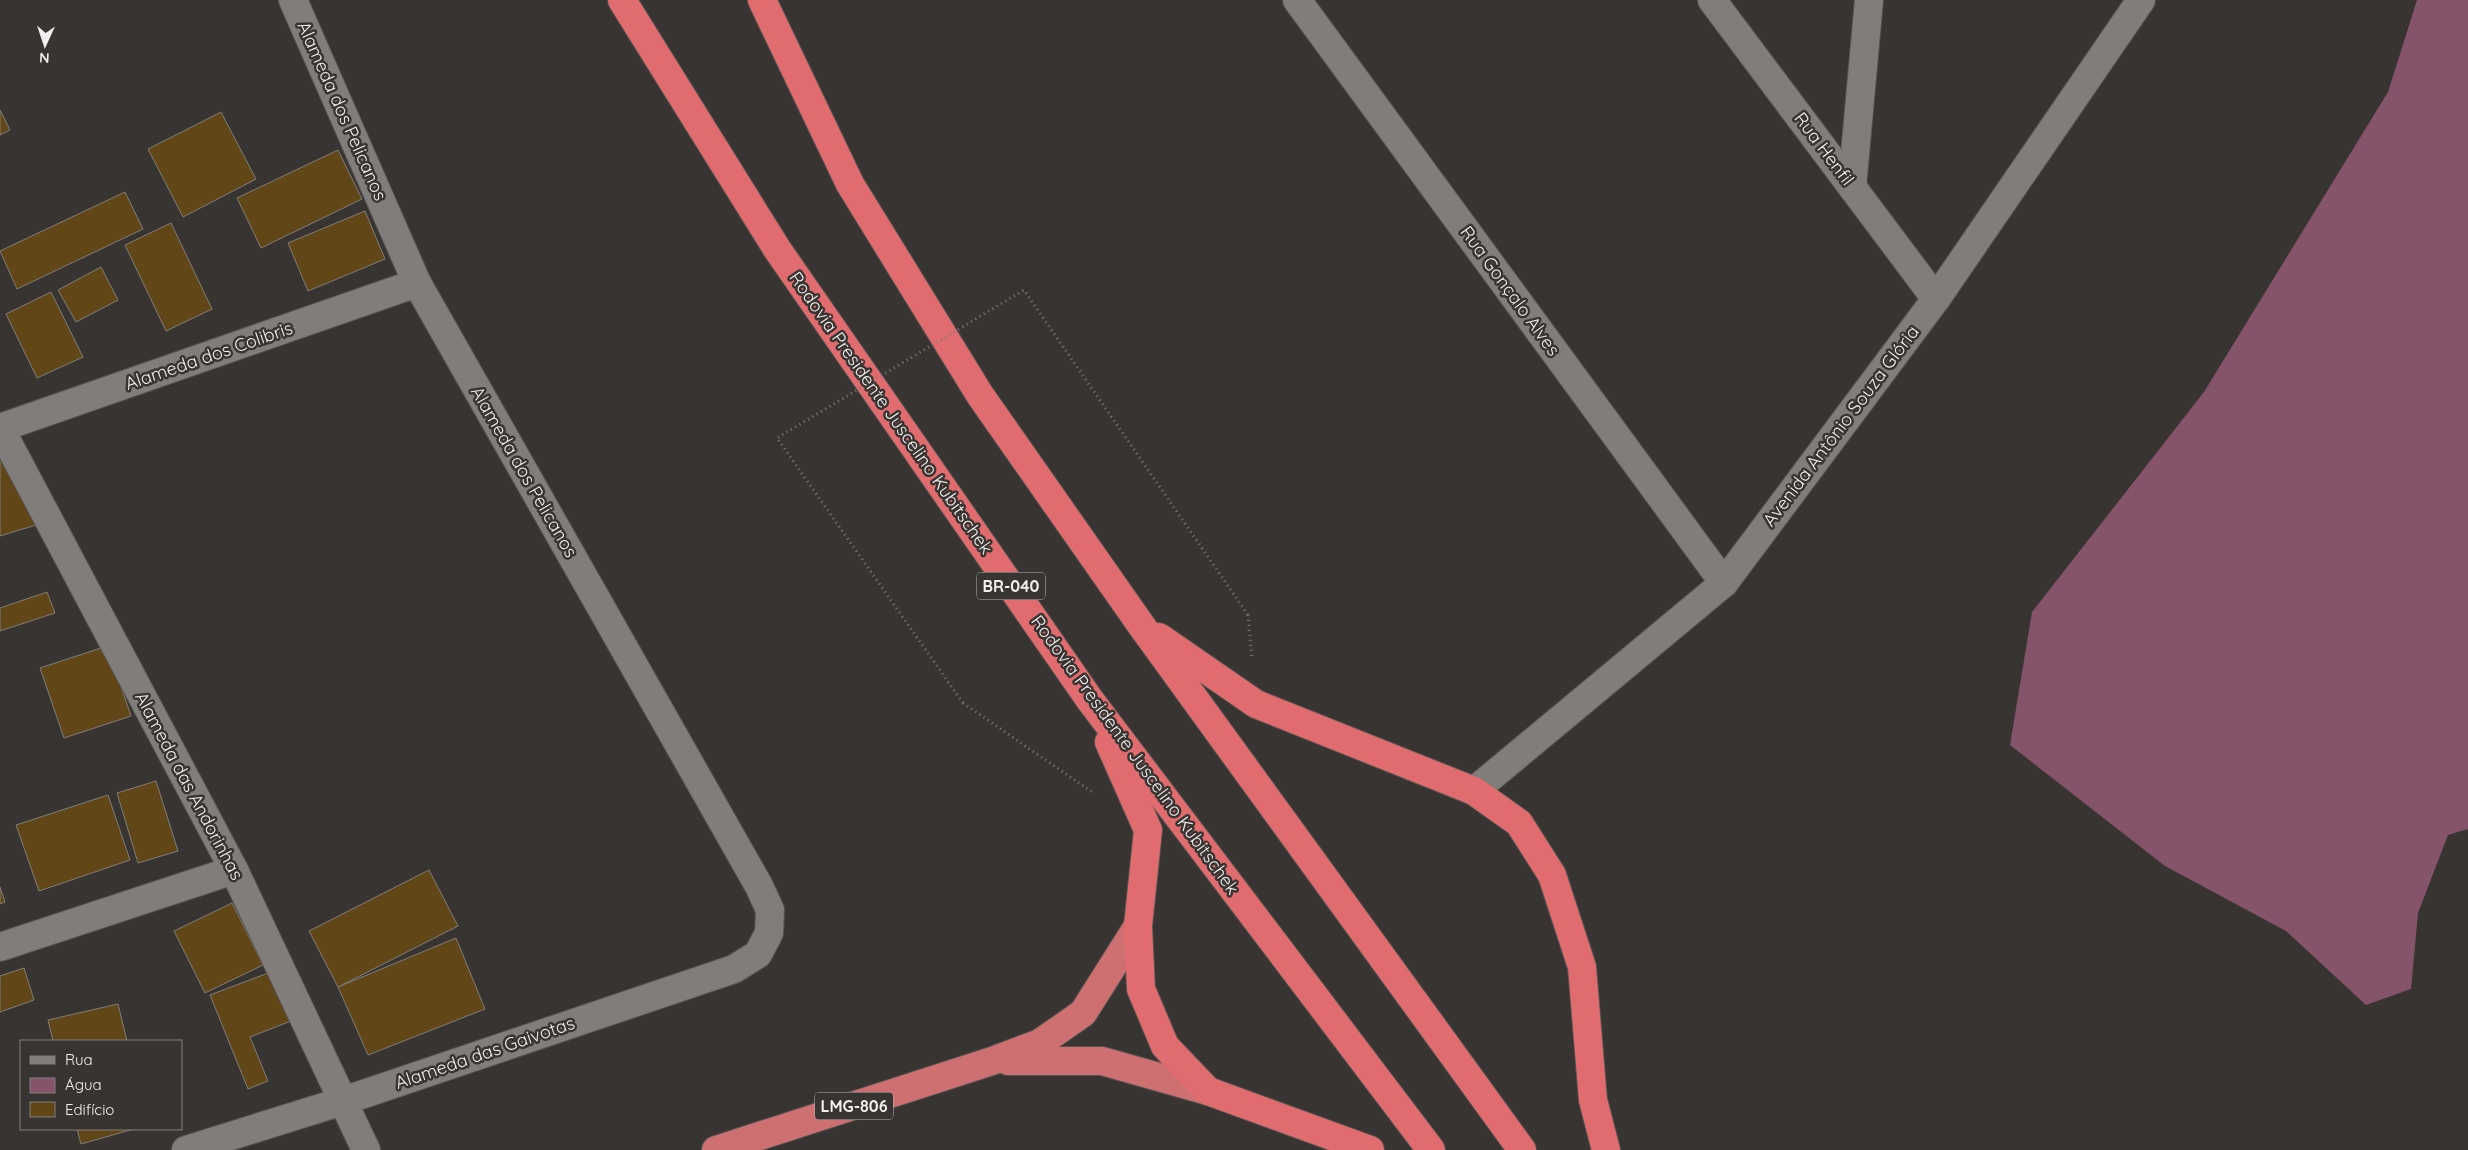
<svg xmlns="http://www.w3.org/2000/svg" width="2468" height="1150" font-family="Quicksand,sans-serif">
<rect width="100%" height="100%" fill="#383432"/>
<path fill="#85546a" d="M2417 0H2468V829L2448 835 2418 913 2411 989 2366 1005 2286 931 2165 866 2010 745 2032 612 2204 392 2388 92Z"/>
<g fill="#614617" stroke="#807e7a">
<path d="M0 110 10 130 0 135Z"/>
<path d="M221 112 256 179 183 217 148 149Z"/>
<path d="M338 150 362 199 261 248 237 198Z"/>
<path d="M125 192 143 229 17 289 0 251Z"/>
<path d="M365 211 385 259 308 291 288 243Z"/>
<path d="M171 223 212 309 166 331 125 245Z"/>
<path d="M101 267 118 300 76 322 58 290Z"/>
<path d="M51 292 83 357 37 378 6 314Z"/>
<path d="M0 453 39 524 0 536Z"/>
<path d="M47 592 55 613 0 631V608Z"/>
<path d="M107 646 131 716 64 738 40 668Z"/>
<path d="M156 781 178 851 138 863 117 793Z"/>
<path d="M108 795 130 860 39 891 16 825Z"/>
<path d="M429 870 458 926 338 987 309 931Z"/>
<path d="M0 887 5 902 0 904Z"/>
<path d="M232 903 263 965 205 993 174 931Z"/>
<path d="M456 938 485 1009 368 1055 338 987Z"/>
<path d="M24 968 34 1000 0 1012V976Z"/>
<path d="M276 970 296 1019 250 1037 268 1081 248 1089 210 995Z"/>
<path d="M118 1004 127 1041H53L48 1020Z"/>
<path d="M77 1129H134L81 1144Z"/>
</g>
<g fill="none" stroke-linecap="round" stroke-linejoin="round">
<g stroke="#565351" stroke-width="30">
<g id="minor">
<path d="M1297 0 1724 583"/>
<path d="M1712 0 1936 299"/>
<path d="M1852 187 1869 0"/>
<path d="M0 428 417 283"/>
<path d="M0 947 234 870"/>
<path d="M186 1150 343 1101 734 969 758 954 769 933 770 910 759 886 417 283 293 0"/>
</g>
</g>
<g stroke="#565351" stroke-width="30">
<g id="tertiary">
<path d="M0 428 234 870 366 1150"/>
<path d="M1474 791 1724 583 1936 299 2141 0"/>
</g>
</g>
<g stroke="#565351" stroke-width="30">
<g id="trunk">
<path d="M1008 1061H1102L1208 1091"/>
<path d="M716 1150 992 1061 1040 1043 1083 1013 1138 926"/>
</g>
</g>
<g stroke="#565351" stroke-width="30">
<g id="motorway">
<path d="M622 0 777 249 1090 700 1431 1150"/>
<path d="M762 0 850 184 980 395 1141 625 1522 1150"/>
<path d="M1159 637 1256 704 1474 791 1519 823 1552 875 1582 967 1593 1100 1606 1150"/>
<path d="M1109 742 1148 830 1138 926 1141 989 1165 1046 1208 1091 1370 1150"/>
</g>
</g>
<g stroke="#7e7a79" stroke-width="3" stroke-dasharray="1 4" stroke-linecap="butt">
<path d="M1248 615 1252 659"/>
<path d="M963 703 1092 792"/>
</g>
<use href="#minor" stroke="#817d7b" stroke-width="28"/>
<use href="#tertiary" stroke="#817d7b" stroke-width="28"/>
<use href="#trunk" stroke="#ce7072" stroke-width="28"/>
<use href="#motorway" stroke="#e16c6f" stroke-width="28"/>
<path stroke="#7e7a79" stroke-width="3" stroke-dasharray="1 4" stroke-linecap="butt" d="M963 703 777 438 1024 290 1248 615"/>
</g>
<g text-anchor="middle" stroke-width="5" stroke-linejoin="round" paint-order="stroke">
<g fill="#383432" stroke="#bab7b6" stroke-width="1">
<rect x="977" y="572.5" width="68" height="27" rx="4"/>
<rect x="815" y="1092.5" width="78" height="27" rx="4"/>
</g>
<g font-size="16" font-weight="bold" fill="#f2efee">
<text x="1011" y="592">BR-040</text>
<text x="854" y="1112">LMG-806</text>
</g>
<g font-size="18" fill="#f2efee" stroke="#383432">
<text transform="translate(342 111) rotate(66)" y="6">Alameda dos Pelicanos</text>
<text transform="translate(1824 149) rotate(53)" y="6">Rua Henfil</text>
<text transform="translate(1510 291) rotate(54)" y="6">Rua Gonçalo Alves</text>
<text transform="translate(209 356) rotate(-19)" y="6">Alameda dos Colibris</text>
<text transform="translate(891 413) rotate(55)" y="6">Rodovia Presidente Juscelino Kubitschek</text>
<text transform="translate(1841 426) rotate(-53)" y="6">Avenida Antônio Souza Glória</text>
<text transform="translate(524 472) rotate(60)" y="6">Alameda dos Pelicanos</text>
<text transform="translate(1135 755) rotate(54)" y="6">Rodovia Presidente Juscelino Kubitschek</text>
<text transform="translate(189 786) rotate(62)" y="6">Alameda das Andorinhas</text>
<text transform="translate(485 1053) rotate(-19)" y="6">Alameda das Gaivotas</text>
</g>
</g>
<rect x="20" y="1040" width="162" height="90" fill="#383432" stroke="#827f7d"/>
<rect x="30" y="1056" width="25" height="8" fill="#817d7b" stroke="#827f7d"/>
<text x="65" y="1065" font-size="15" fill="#f2efee">Rua</text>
<rect x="30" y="1078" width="25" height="15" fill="#85546a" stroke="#827f7d"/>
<text x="65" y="1090" font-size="15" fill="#f2efee">Água</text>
<rect x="30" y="1102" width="25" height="15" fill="#614617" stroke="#827f7d"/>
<text x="65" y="1115" font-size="15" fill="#f2efee">Edifício</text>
<g transform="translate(45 45) rotate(183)" stroke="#383432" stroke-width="4" paint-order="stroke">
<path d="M0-4L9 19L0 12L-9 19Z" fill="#f2efee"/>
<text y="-8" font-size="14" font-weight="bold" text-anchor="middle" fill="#f2efee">N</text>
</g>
</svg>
